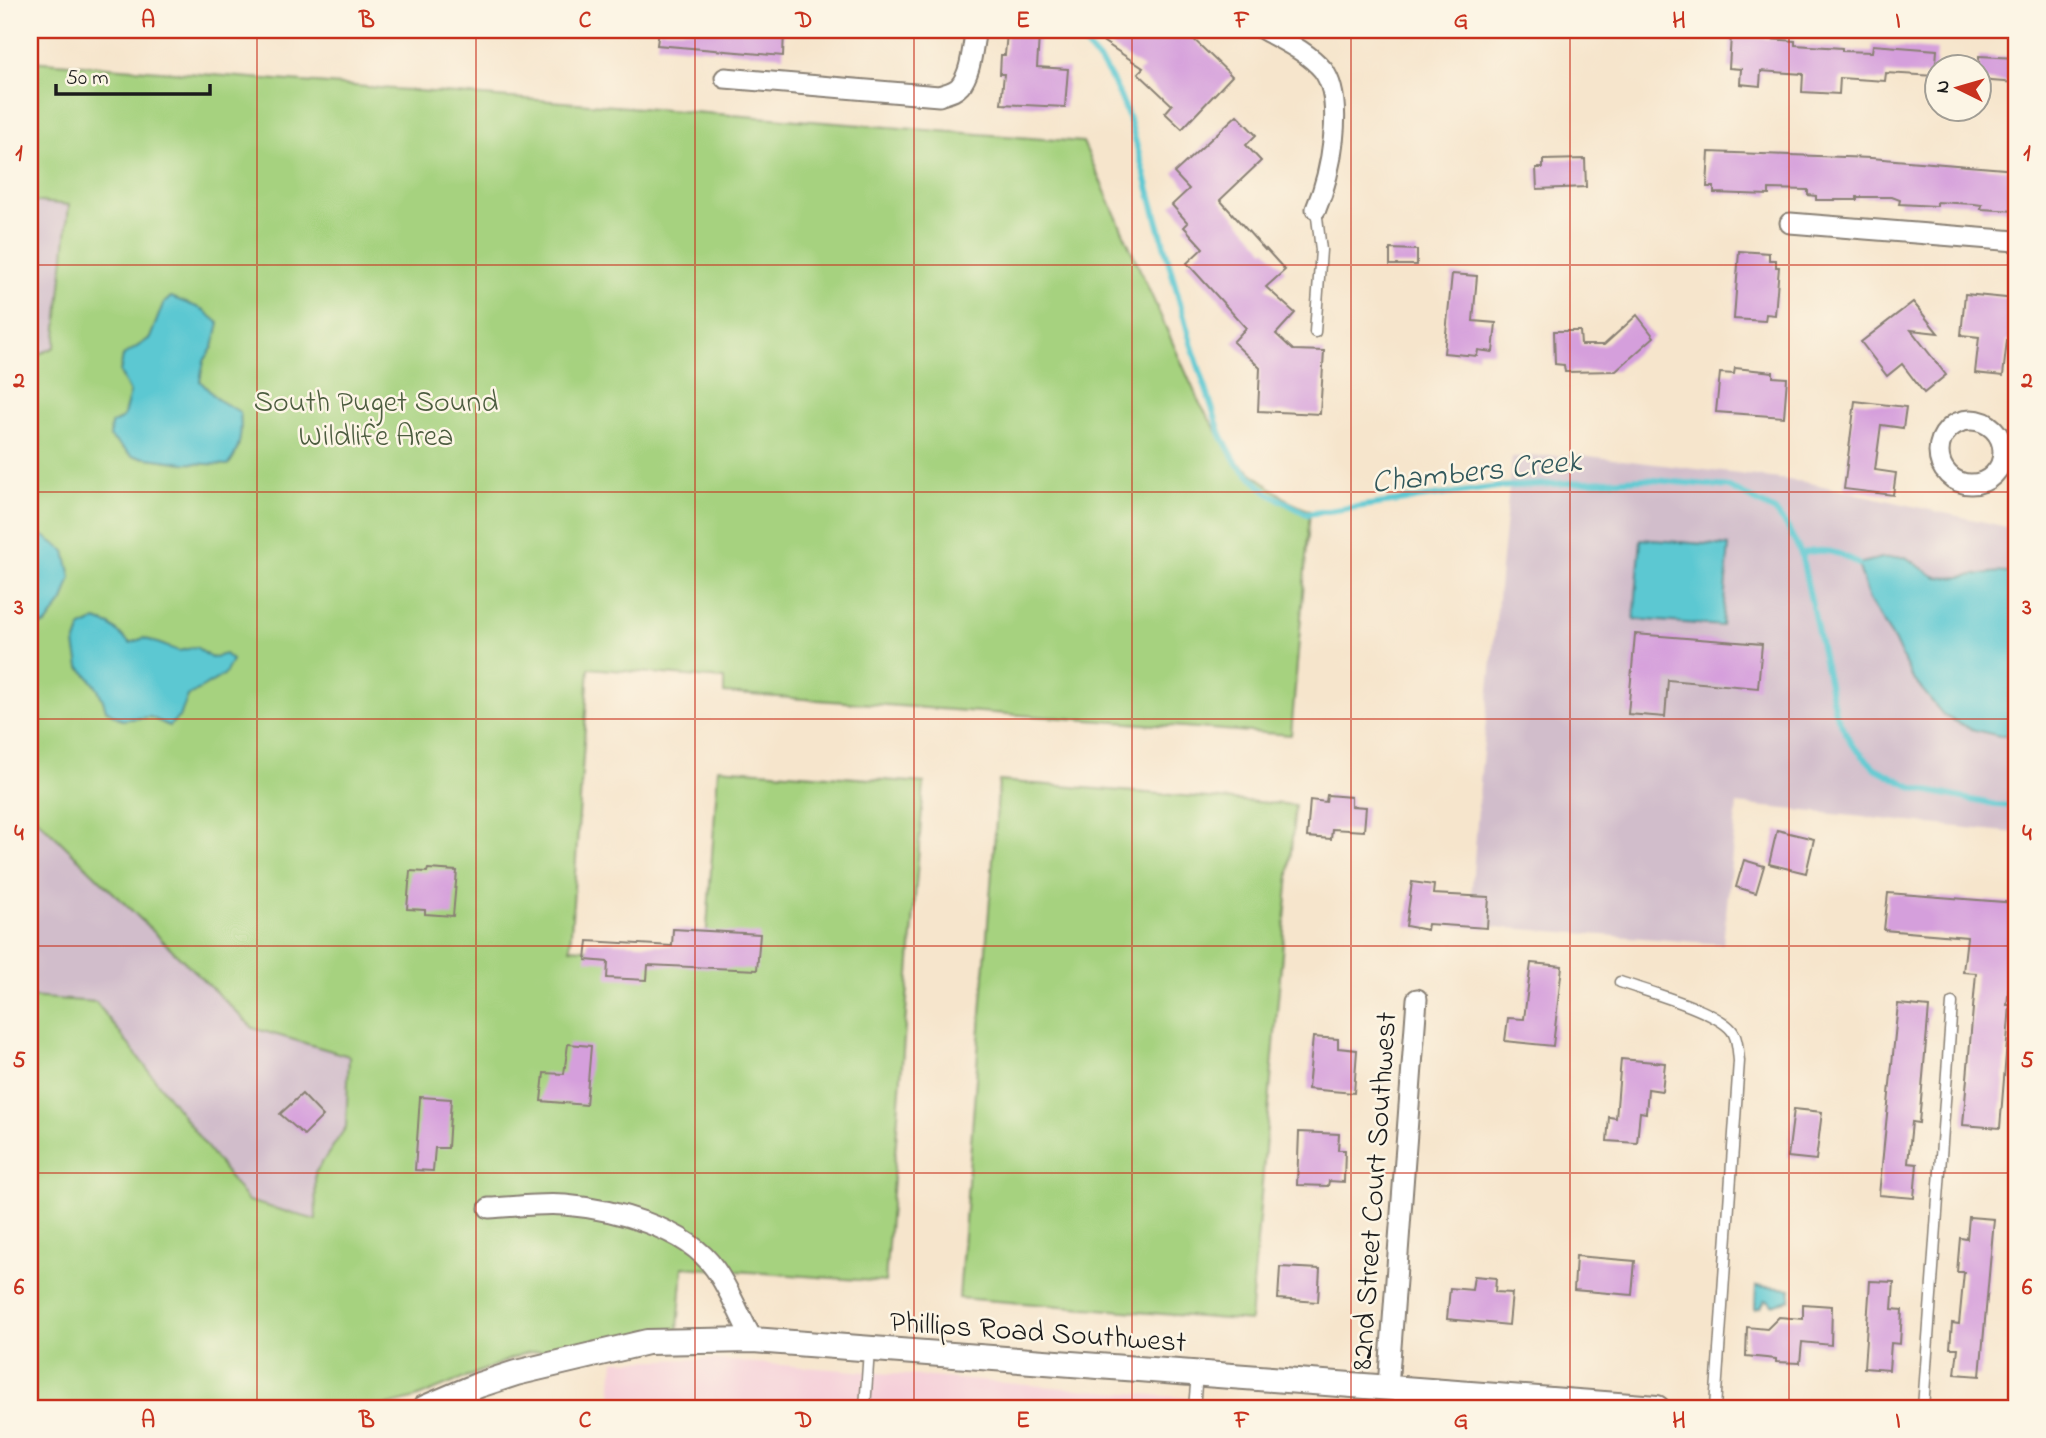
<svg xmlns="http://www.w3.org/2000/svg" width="2046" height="1438" font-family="'Indie Flower',sans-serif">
<rect width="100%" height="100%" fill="#fcf5e5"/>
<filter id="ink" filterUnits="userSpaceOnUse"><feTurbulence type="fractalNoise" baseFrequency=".0143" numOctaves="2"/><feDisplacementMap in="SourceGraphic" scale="14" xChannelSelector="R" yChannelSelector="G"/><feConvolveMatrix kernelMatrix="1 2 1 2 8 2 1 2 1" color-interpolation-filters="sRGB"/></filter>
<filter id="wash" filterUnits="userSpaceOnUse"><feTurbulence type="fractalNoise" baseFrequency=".00686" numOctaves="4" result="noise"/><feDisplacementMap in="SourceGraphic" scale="28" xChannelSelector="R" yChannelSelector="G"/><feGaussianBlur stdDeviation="1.57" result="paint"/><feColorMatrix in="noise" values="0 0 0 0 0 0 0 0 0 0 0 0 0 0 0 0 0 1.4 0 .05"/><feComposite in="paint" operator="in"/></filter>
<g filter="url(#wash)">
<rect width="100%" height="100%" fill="#f6e5cc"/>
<path fill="#f5cfd9" d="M706 1359 1241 1402 1240 1408H610L614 1361Z"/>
<g fill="#d1bdcb">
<path d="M30 201 69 205 55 347 33 357 30 384Z"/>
<path d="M1580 455 1805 482 2016 529V833L1737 804 1723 944 1469 925 1481 771 1512 457Z"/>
<path d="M30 812 253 1028 349 1055 347 1127 315 1173 317 1220 249 1201 96 1002 30 997Z"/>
</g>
<g fill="#a6d27f" stroke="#61774e" stroke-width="2">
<path d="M30 61 1083 142 1200 404 1235 460 1290 502 1310 511 1291 735 724 693V679L589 668 570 948 705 957 718 768 924 783 885 1282 683 1267 677 1342 623 1340 525 1353 416 1398 377 1408H30V997L96 1002 248 1201 316 1220 315 1173 346 1127 349 1056 253 1028 30 812V384L33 357 55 347 69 205 30 201Z"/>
<path d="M999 781 1295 805 1250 1321 959 1298Z"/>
</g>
<g fill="#5bc8d2" stroke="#3c7277" stroke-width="2">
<path d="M171 297 202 309 219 323 213 347 204 361 200 381 217 399 240 412C242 431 241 450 228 465L184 463 132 456 110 437 111 424 123 418 130 393 120 372 123 356 150 338 163 304Z"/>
<path d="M32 528 65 551 71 577 63 601 46 624 30 628V529Z"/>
<path d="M1641 539 1729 546 1722 626 1634 619Z"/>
<path d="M1905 557C1915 562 1928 575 1938 577 1964 581 1991 568 2016 574V736H2000L1971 729 1944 716 1911 676 1893 638 1869 600 1858 564 1882 558Z"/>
<path d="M96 620 110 625 130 643 144 638 179 651 196 647 211 658 225 654 232 660 225 674 188 696 180 716 169 726 150 717 122 720 106 710C101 691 93 680 79 667L75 644 81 627Z"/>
<path d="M1756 1286 1791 1289 1790 1300 1772 1305 1769 1301 1765 1300 1761 1307 1755 1309Z"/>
</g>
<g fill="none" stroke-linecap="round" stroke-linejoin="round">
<g stroke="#5bc8d2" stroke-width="6">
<path d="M1068 30C1103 58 1115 80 1130 121L1191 343 1221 435 1237 464 1268 493 1307 514 1497 487 1643 479 1729 487 1775 511 1788 528 1801 554 1835 712 1852 745 1875 768 1914 788 1996 805 2016 806"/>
<path d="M1801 554C1822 547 1840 551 1858 564"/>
</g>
</g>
<g id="blocks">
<g fill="#d59fdc">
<path d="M659 30H784L783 56 657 45Z"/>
<path d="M1086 30H1184L1232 76 1182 129 1165 113 1172 105 1138 73 1143 68Z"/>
<path d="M1007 33 1039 36 1037 67 1068 69 1065 107 1001 104 1004 74H1000L1001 55H1005Z"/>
<path d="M1731 36 1795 41V45L1842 48V51L1872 52 1873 45 1937 50 1935 76 1886 73 1885 81 1840 78 1839 94 1802 92 1803 74 1761 71 1760 86 1740 84 1741 69 1729 68Z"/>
<path d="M1979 56 2016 58V83L1979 80Z"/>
<path d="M1237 115 1256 135 1246 145 1261 161 1220 200 1265 250 1266 249 1285 270 1266 287 1295 313 1276 334 1293 350 1324 351 1320 414 1258 411 1260 368 1233 342 1246 328 1187 263 1203 248 1184 227 1188 223 1172 205 1189 189 1174 173Z"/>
<path d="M1709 152 1871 158 2016 170V211L1981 209 1982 205 1974 204 1937 202V206L1899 204 1900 200 1892 197H1857V200H1816V196L1808 195V190L1769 189V195L1714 193V187H1707Z"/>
<path d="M1585 159 1586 187 1537 189 1536 168H1543V160Z"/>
<path d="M1390 249 1417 250V265H1390Z"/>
<path d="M1739 251 1769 253V260H1776V267H1779L1775 315 1766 314 1765 321 1734 319Z"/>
<path d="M1452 274 1477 276 1473 321 1496 323 1493 352 1478 350 1477 356 1444 353Z"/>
<path d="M1965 294 2016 299V341L2007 340 2003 376 1975 373 1979 337 1961 335Z"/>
<path d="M1913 302 1938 333 1911 330 1946 375 1924 393 1902 364 1887 376 1861 342Z"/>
<path d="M1637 315 1654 337 1616 371 1565 372 1564 365 1555 364 1554 331H1580L1581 345H1604Z"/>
<path d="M1735 368 1773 372V377L1787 378 1784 417 1716 412 1720 373 1734 374Z"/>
<path d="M1855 401 1906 407 1903 428 1881 425 1875 470 1896 473 1893 495 1844 489Z"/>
<path d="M1635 634 1762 644 1758 688 1668 680 1665 717 1628 714Z"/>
<path d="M1327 795 1351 797V806L1366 807 1364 831 1332 829 1331 839 1307 837 1310 800 1326 802Z"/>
<path d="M1777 830 1814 839 1806 873 1769 864Z"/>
<path d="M1744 860 1764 866 1756 893 1736 887Z"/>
<path d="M428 869 457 871 453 916 425 914V910L407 909 410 871 427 872Z"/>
<path d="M1412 882 1434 885 1433 894 1489 897 1487 928 1428 924 1427 930 1406 926Z"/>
<path d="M1888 893 2016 903V941L2014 940 2007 1005H2010L2000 1128 1963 1125 1976 973 1963 972 1967 937 1884 930Z"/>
<path d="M673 929 760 934 757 970 648 965 647 980 607 978 608 962 586 960 588 941 672 946Z"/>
<path d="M1531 963 1562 966 1553 1046 1505 1041 1508 1018 1524 1019Z"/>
<path d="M1898 1004 1929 1007 1919 1123 1912 1122 1908 1163 1917 1164 1914 1198 1879 1195Z"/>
<path d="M1313 1037 1338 1039V1048L1357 1050 1354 1093 1308 1089Z"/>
<path d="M568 1044 591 1046 586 1105 541 1101 544 1073 564 1074Z"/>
<path d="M1621 1059 1665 1063 1662 1091 1648 1089 1646 1113 1640 1112 1637 1143 1607 1141 1609 1117 1616 1118Z"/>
<path d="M302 1094 323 1116 304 1135 280 1114Z"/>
<path d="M420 1097 451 1099 448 1148H435L433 1171 415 1170Z"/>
<path d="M1794 1109 1822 1112 1816 1160 1788 1157Z"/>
<path d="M1299 1132 1339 1134 1338 1150H1345L1344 1182 1329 1181 1328 1186 1297 1185Z"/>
<path d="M1969 1217 1994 1219 1980 1376 1955 1374 1958 1348H1950L1952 1323 1959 1324 1964 1272H1957L1960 1238 1967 1239Z"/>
<path d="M1576 1256 1635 1261 1632 1295 1574 1290Z"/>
<path d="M1280 1267 1320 1269 1318 1302 1278 1299Z"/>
<path d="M1474 1276 1496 1278 1495 1292 1512 1293 1509 1325 1447 1319 1450 1288 1472 1290Z"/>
<path d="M1870 1281 1894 1282 1892 1309 1902 1310 1900 1344 1891 1343 1889 1370 1864 1368Z"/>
<path d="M1803 1304 1832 1306 1831 1345 1802 1342 1800 1363 1776 1362V1359L1746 1356 1747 1327 1767 1329 1779 1317 1803 1319Z"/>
</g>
</g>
</g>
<g filter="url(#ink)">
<use href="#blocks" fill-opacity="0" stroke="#898074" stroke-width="2"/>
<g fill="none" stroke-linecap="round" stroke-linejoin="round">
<g stroke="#898074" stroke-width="13">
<g id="service">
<path d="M1315 332 1321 250 1316 209"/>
<path d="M1620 982C1645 991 1724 1012 1734 1034 1738 1042 1738 1052 1739 1061L1715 1408"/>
<path d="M865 1408 869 1350"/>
<path d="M1194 1408 1197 1374"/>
<path d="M1923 1408 1952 1003"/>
</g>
</g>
<g stroke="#898074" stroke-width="23">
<g id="minor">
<path d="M1264 30C1284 41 1308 52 1323 70 1346 101 1330 176 1316 209"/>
<path d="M725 78 939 96C947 93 955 92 960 86 972 72 972 47 976 30"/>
<path d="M1790 223 2016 241"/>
<circle cx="1971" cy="452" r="32"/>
<path d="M489 1208C514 1207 540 1203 565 1205 612 1209 686 1227 715 1269 730 1290 740 1317 753 1340"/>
<path d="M1388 1387 1417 999"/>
</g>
</g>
<g stroke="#898074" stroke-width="28">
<path id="tertiary" d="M425 1408 479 1385 516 1373 647 1342 753 1340 1657 1408"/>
</g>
<use href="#service" stroke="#fff" stroke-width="10"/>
<use href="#minor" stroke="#fff" stroke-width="19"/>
<use href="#tertiary" stroke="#fff" stroke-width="24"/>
</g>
</g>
<path fill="none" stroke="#c8321e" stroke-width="2" stroke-opacity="0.55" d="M257 30V1408M476 30V1408M695 30V1408M914 30V1408M1132 30V1408M1351 30V1408M1570 30V1408M1789 30V1408M30 265H2016M30 492H2016M30 719H2016M30 946H2016M30 1173H2016"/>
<g text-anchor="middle" stroke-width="5" stroke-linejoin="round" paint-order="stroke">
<g font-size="30" fill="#4c5c3f" stroke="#fcf5e5">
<text x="376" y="411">South Puget Sound<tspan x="376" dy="34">Wildlife Area</tspan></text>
</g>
<g font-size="30" fill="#1c1c1c" stroke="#fcf5e5">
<text transform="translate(1373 1191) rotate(-86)" y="10">82nd Street Court Southwest</text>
<text transform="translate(1038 1331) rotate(4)" y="10">Phillips Road Southwest</text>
</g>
<g font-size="32" font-style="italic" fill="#32585c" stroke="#fcf5e5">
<text transform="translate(1476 470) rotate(-6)" y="11">Chambers Creek</text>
</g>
</g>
<rect width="2046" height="1438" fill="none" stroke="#fcf5e5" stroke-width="77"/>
<g transform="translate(1958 88) rotate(275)"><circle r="33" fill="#fcf5e5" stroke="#a29e95" stroke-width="2"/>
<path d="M0-5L12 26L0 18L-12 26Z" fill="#c8321e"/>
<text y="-10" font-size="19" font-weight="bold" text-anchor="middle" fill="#1c1c1c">N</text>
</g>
<path d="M56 84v10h154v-10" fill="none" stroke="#1c1c1c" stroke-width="3.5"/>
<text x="66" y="84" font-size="21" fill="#1c1c1c" stroke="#fcf5e5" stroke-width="5" paint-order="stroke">50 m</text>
<rect x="38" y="38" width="1970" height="1362" fill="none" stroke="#c8321e" stroke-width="2.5"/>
<g font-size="23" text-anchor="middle" font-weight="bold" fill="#c8321e">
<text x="148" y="27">A</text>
<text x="367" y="27">B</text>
<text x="585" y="27">C</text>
<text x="804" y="27">D</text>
<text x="1023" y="27">E</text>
<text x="1242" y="27">F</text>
<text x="1461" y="27">G</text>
<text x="1679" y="27">H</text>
<text x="1898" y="27">I</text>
<text x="19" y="160">1</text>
<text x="2027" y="160">1</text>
<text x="19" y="387">2</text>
<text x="2027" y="387">2</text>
<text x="19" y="614">3</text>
<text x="2027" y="614">3</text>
<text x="19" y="840">4</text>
<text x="2027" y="840">4</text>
<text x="19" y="1067">5</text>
<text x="2027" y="1067">5</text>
<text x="19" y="1294">6</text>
<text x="2027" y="1294">6</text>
<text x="148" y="1427">A</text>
<text x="367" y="1427">B</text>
<text x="585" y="1427">C</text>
<text x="804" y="1427">D</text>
<text x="1023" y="1427">E</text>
<text x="1242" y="1427">F</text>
<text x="1461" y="1427">G</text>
<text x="1679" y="1427">H</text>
<text x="1898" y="1427">I</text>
</g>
</svg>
